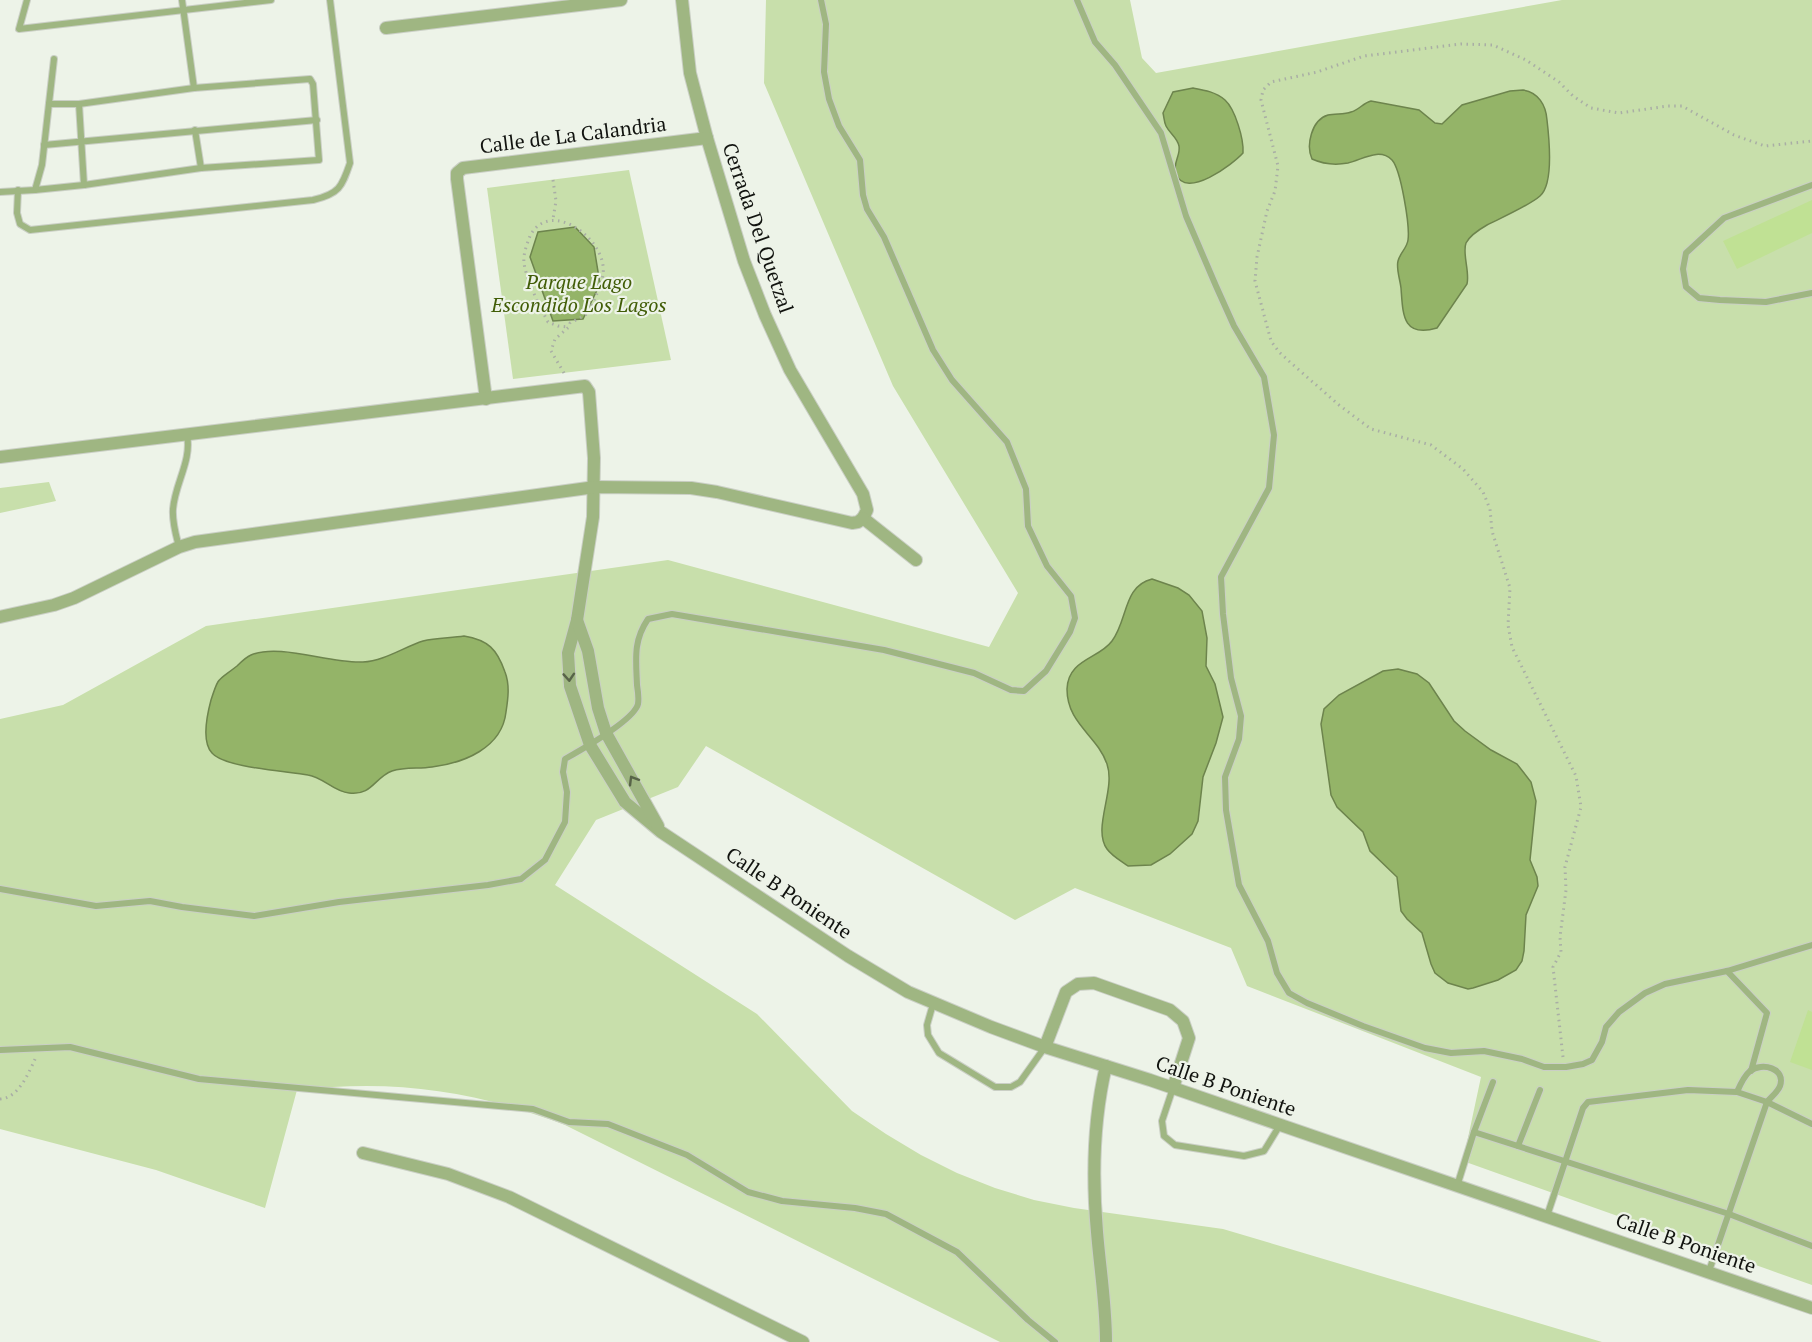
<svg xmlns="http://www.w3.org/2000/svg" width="1812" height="1342" font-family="'PT Serif',serif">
<rect width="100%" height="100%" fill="#edf3e8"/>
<g fill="#c8dfab">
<path d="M766 0H1130L1142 58 1156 73 1562 0H1812V1285L1463 1161 1481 1077 1247 986 1231 948 1075 888 1015 920 706 746 678 787 596 820 555 885 757 1014 852 1111 886 1134 921 1155 957 1173 995 1188 1034 1200 1074 1208 1223 1229 1602 1342H1000L565 1125C472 1090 395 1079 297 1090L265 1208 156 1170 0 1129V719L63 705 206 626 668 560 989 647 1018 593 893 386 764 83Z"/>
<path d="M629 170 671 360 513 379 487 188Z"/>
<path d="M49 482 56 501 0 513V488Z"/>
</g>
<g fill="#94b468" stroke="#6d844d" stroke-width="1.5">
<path d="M1193 88C1204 90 1216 92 1225 100 1235 109 1244 139 1243 153 1233 164 1186 200 1176 174 1172 164 1181 155 1179 146 1177 137 1170 134 1166 126 1164 122 1164 117 1163 113L1173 92Z"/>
<path d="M1523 90C1538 92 1546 105 1547 120 1549 137 1554 184 1540 196 1530 205 1501 218 1487 225 1480 229 1470 235 1466 243 1462 253 1470 272 1467 284L1437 328C1402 338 1403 314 1401 288 1400 279 1396 269 1398 261 1400 253 1407 248 1408 240 1410 226 1401 170 1392 160 1379 147 1362 160 1348 163 1337 165 1323 164 1312 159 1306 146 1311 120 1328 115 1335 113 1344 115 1351 112 1359 110 1363 103 1371 101L1419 110 1435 123 1442 124 1462 105 1510 91Z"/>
<path d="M575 227 594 247 600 284 583 319 553 321 530 257 538 232Z"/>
<path d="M1152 579 1178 588 1189 595 1202 611 1207 638 1206 666 1215 684 1223 717 1216 743 1203 777 1198 821 1192 834 1170 854 1151 865 1128 866C1121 861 1112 856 1107 849 1092 828 1116 790 1107 764 1097 735 1067 724 1067 689 1068 659 1099 659 1112 641 1128 620 1123 586 1152 579Z"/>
<path d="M464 636C488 640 497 649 505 672 510 685 508 699 506 712 502 748 464 763 432 767 419 769 405 767 392 771 375 777 372 796 349 793 334 792 323 777 308 775 287 771 225 768 212 753 201 741 207 715 211 700 219 675 218 681 237 666 241 662 246 657 251 655 280 643 330 664 363 662 384 661 404 647 423 641 436 638 451 638 464 636Z"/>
<path d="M1398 669 1417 674 1429 683 1454 721 1465 731 1491 750 1517 764 1531 782 1536 801 1530 860 1537 877 1538 886 1526 915 1524 951 1522 961 1516 970 1498 980 1473 988 1468 989 1448 983 1435 973 1431 964 1422 933 1407 919 1401 911 1397 877 1370 851 1363 832 1337 807 1331 795 1321 724 1324 709 1339 695 1383 671Z"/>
</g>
<g fill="#c0e194">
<path d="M1812 200V233L1737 269 1723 241Z"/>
<path d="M1808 1010 1812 1012V1070L1790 1062Z"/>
</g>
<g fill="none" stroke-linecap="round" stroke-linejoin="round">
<g stroke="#cacfc5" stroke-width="8">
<g id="service">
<path d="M27 0 19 29 271 0"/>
<path d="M182 0 194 88"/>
<path d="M1077 0 1095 42 1115 65 1161 133 1186 216 1216 286 1234 326 1264 377 1274 435 1269 488 1221 577 1223 614 1231 678 1241 716 1239 739 1225 777 1226 810 1239 885 1268 941 1277 973 1289 993 1307 1003 1363 1026 1425 1048 1451 1053 1484 1051 1522 1059 1544 1067H1566L1583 1064 1592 1060 1602 1042 1606 1027 1619 1012 1645 993 1665 984 1727 971 1812 945"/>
<path d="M79 104 84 185"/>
<path d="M195 130 201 168"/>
<path d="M44 145 317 120"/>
<path d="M1812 185 1724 218 1686 253 1683 269 1686 287 1699 298 1720 300 1766 302 1812 293"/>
<path d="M18 190 17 213 20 224 30 230 313 200C339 194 342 187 350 163L330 0"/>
<path d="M35 190 84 185 201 168 319 160 313 84 310 79 194 88 79 104H49"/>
<path d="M0 192 35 190 42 165 54 59"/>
<path d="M179 547C176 535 172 522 173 509 175 483 192 461 187 435"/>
<path d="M0 889 96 906 150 901 182 907 254 916 339 902 488 885 521 879 545 860 565 822 567 792 563 772 565 759C581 750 634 720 638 704 639 698 638 691 637 685 636 659 633 641 648 619L672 614 884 650 974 673 1011 690 1024 691 1046 671 1070 632 1075 618 1071 596 1047 566 1028 526 1026 489 1007 442 952 380 933 350 884 237 867 209 863 195 860 160 839 126 829 99 824 72 826 24 821 0"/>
<path d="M1727 971 1767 1013 1751 1071"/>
<path d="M933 1004 927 1025 928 1035 939 1053 995 1087H1011L1020 1082 1045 1047"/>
<path d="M0 1050 70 1047 199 1079 533 1109 569 1122 608 1124 687 1155 748 1192 782 1201 855 1208 886 1214 957 1252 1028 1320 1055 1342"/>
<path d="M1173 1088 1162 1121 1164 1136 1175 1145 1244 1156 1264 1151 1280 1125"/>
<path d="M1737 1092 1767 1102 1812 1124"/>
<path d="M1474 1132 1493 1082"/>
<path d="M1518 1146 1540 1090"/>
<path d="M1457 1186 1474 1132 1729 1214 1812 1246"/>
<path d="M1547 1216 1583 1108 1588 1102 1688 1090 1737 1092C1740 1085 1744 1076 1750 1071 1762 1062 1786 1068 1780 1086 1778 1092 1771 1097 1767 1102L1709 1271"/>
</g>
</g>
<g stroke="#cacfc5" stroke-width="14">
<g id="minor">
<path d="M682 0 690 73 707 138 744 261 765 315 790 370 863 494 867 510 863 518"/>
<path d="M386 28 621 0"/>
<path d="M486 399 457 179V173L463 168 707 138"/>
<path d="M0 457 585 386 589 392 594 458 593 517 577 620 568 653 570 686 590 745 625 802 661 832 848 956 908 992 991 1027 1045 1047 1150 1080 1812 1308"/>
<path d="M863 518 916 560"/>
<path d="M0 617 54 605 74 598 179 547 195 542 595 487 691 488 717 492 852 523 858 522 863 518"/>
<path d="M577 620 588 651 598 708 606 733 658 826"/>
<path d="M1045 1047 1066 992 1078 984 1094 983 1170 1010 1183 1021 1189 1038 1173 1088"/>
<path d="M1106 1066C1093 1121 1092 1176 1097 1232 1100 1269 1106 1304 1106 1342"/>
<path d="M363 1153 448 1174 509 1197 803 1342"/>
</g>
</g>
<g stroke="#a9aea5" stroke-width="3" stroke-dasharray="1.5 4.5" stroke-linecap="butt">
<path d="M553 180 556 201 553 219"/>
<path d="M564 373 551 351 555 339 569 327 570 323 589 313C593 301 602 285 603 274 608 240 550 197 530 236 527 244 523 254 524 263 526 279 540 307 548 322L558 326 569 327"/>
<path d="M1563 1057 1553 967 1561 952 1560 937 1566 890 1565 867 1581 807 1576 776 1512 647 1508 625 1510 588 1492 531 1490 509 1483 492 1463 469 1431 445 1371 429 1339 405 1291 363 1279 352 1271 341 1255 281 1257 257 1267 211 1275 191 1278 166 1261 100 1263 90 1271 82 1317 72 1364 56 1461 44 1493 45 1526 60 1559 82 1573 96 1591 108 1619 113 1668 106H1682L1734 135 1765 146 1812 141"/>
<path d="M0 1099C19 1098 29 1072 36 1057"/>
</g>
<use href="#service" stroke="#9fb682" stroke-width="6"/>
<use href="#minor" stroke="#9fb682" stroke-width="12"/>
</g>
<defs><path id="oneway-chevron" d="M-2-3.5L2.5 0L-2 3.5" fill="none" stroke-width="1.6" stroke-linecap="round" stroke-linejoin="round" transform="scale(1.5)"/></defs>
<g stroke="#586448">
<use href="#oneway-chevron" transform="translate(569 677) rotate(86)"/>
<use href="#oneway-chevron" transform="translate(633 780) rotate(-121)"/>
</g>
<g text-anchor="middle" stroke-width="4.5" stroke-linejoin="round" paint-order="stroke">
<g font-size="20" fill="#11130f" stroke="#edf3e8">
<text transform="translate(573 135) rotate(-7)" y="7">Calle de La Calandria</text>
<text transform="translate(758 228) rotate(71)" y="7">Cerrada Del Quetzal</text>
<text transform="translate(789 893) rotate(34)" y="7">Calle B Poniente</text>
<text transform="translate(1226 1086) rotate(19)" y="7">Calle B Poniente</text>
<text transform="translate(1686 1243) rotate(19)" y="7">Calle B Poniente</text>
</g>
<g font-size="20" font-style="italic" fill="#415d07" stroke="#edf3e8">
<text x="579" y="289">Parque Lago<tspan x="579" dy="23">Escondido Los Lagos</tspan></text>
</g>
</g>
</svg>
